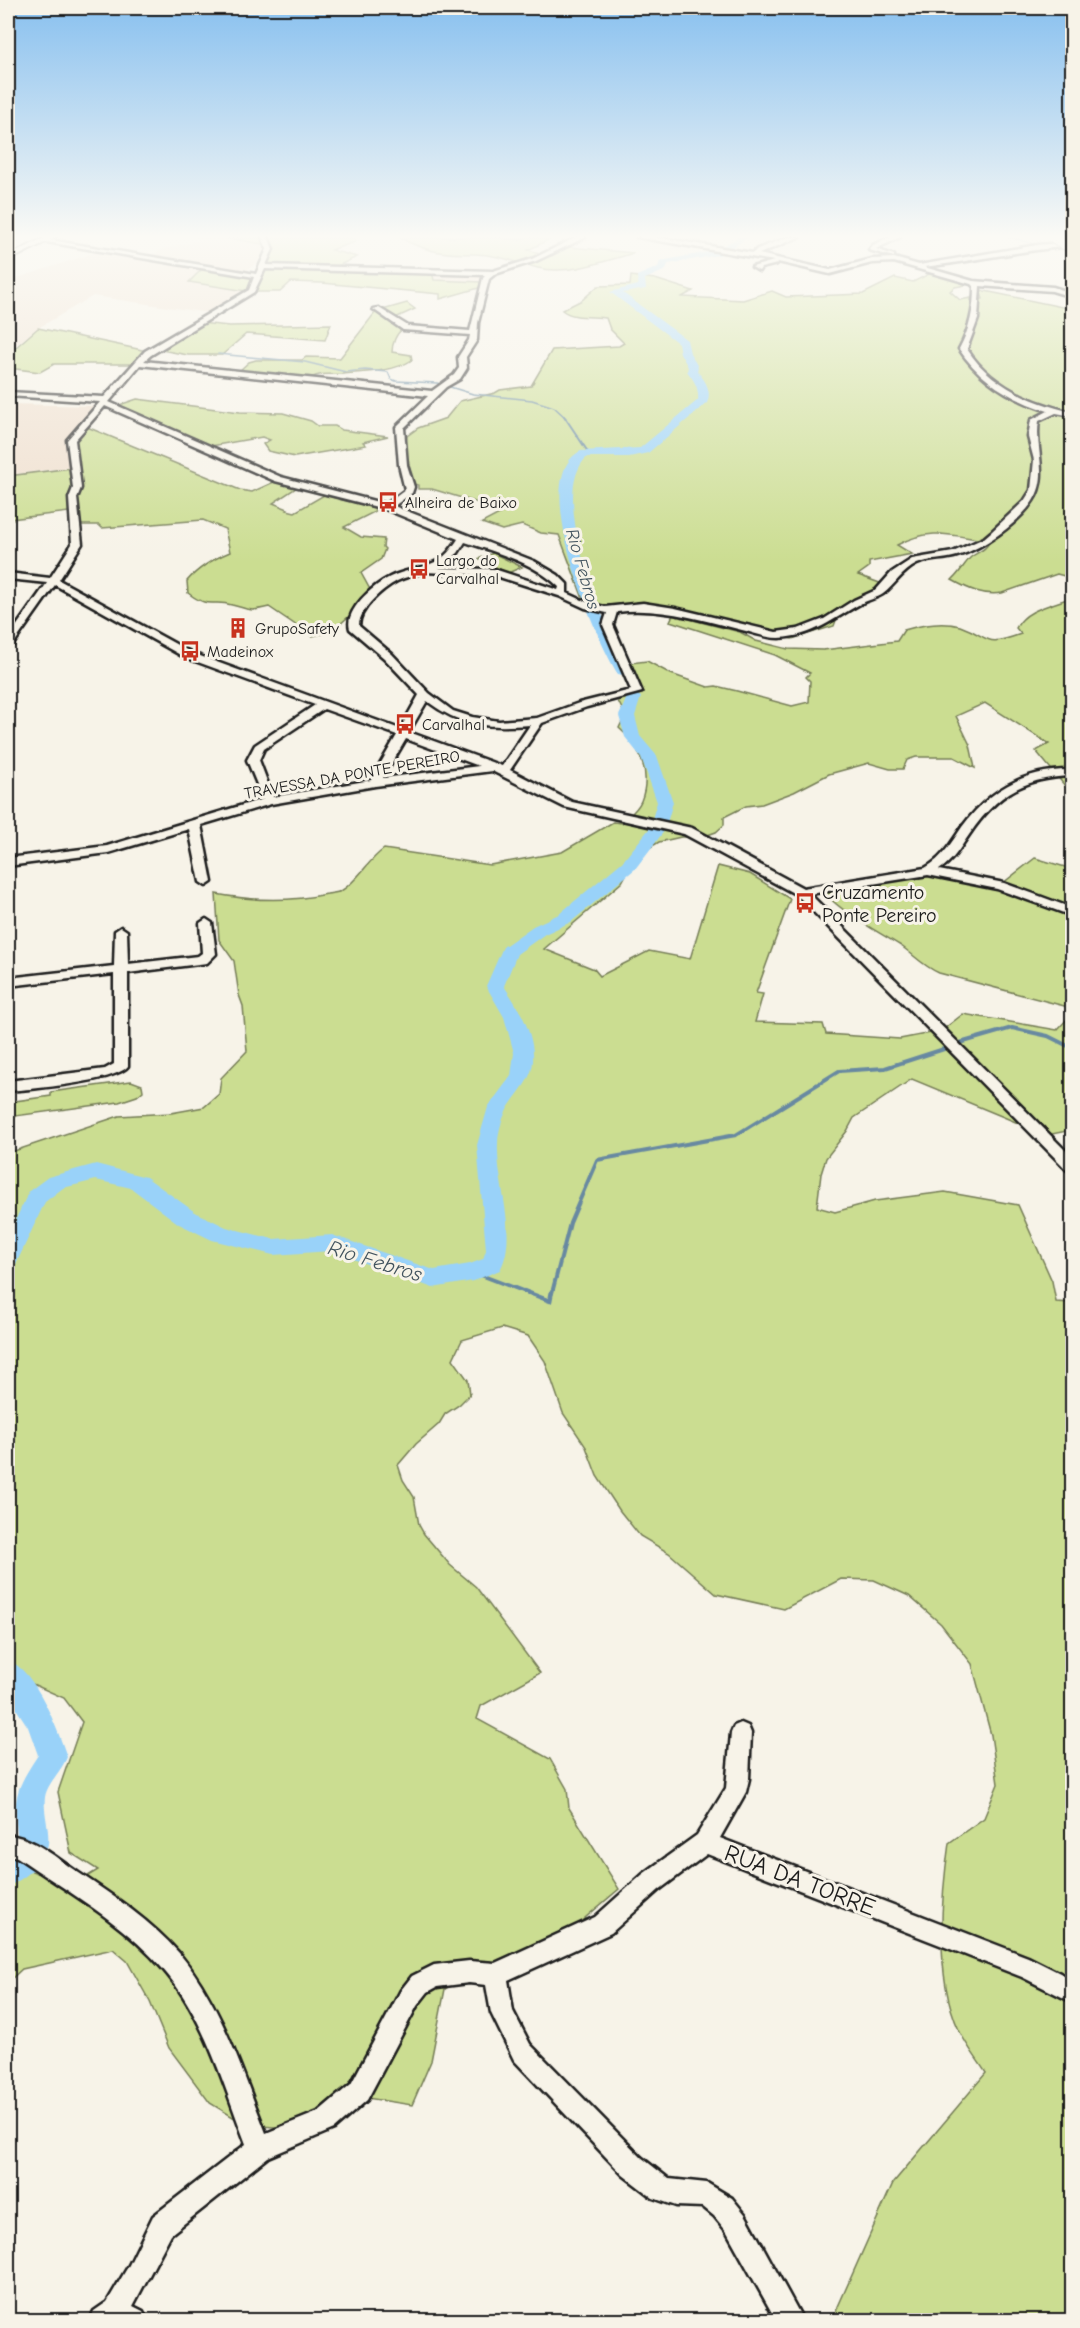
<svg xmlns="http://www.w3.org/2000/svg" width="1080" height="2328" font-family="'Comic Neue',sans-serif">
<rect width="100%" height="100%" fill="#f7f3e8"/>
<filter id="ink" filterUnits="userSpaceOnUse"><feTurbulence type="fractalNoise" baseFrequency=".0167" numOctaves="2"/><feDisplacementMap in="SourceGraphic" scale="12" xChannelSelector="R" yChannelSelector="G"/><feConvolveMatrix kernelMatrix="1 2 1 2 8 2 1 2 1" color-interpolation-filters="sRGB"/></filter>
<g filter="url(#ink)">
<g fill="#efdecd">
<path d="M191 237H214L209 239 211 240 242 237 265 247 257 263 243 273 148 257 163 249 206 239Z"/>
<path d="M97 252 201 270 189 282 248 291 209 313 93 296 38 328 8 351V281Z"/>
<path d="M432 272 487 274 481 282 433 280Z"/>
<path d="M8 404 97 406 67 441 70 467 8 475Z"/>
</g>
<g fill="#cbdd91" stroke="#747c56" stroke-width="1.5">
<path d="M223 237H354L355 242 331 250 357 257 335 267 432 272 434 280 481 282 479 288 440 299V294L322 283 291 282 280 292H253L189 282 202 269 260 277 264 274 273 246Z"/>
<path d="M399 237H493L520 240 526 237H544L548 240 528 250 552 256 569 247 634 253C604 261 570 275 538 268 517 263 497 254 475 254 445 254 427 253 399 237Z"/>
<path d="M933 272 965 282 966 285 955 287 950 291 960 300 971 298V301L983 299 980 290 1072 309V578L1057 574 1002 593C983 596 968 589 952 580 960 573 964 564 971 557 979 551 985 551 990 541 953 536 932 526 897 545L912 554 869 562V567L858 575 885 585 838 615 834 626 792 639 668 611 610 607 584 601 559 535 541 533 522 525 502 530 482 523 505 511 432 489H418V485L413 484 405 447 407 436 418 428 446 418 460 401 495 393 500 390 531 386 552 350 619 346 624 343 610 329 606 318C592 316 573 319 562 310L582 300 598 286 630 285 631 276 655 279 693 291 682 297 743 300 772 291 786 297 863 294 895 278 913 282Z"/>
<path d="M407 303 415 309 393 319 403 329C396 333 392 344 392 352L411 355 412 360C394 372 364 372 343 374 330 375 322 372 311 378L238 372 249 362 256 360H302L306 357 340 358 378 309H386Z"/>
<path d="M200 323 229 326 331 324 325 340 246 334 222 355H188L155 349Z"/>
<path d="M38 328 147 351 133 364H54L40 372 8 368V354Z"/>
<path d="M137 399 240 412 283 413 311 421 318 426H335L342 430 388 436 363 442 366 445 295 457 268 451 263 444 270 440 262 437 211 446 119 405Z"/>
<path d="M87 427 240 490 252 492 276 481 296 488 273 503 288 509 287 510 295 512 324 495 375 508 374 512 344 527 361 537 384 539 383 547 385 549 381 559 361 573 373 595 331 632 312 636 269 607C248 612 252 610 232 605 212 599 210 610 188 593L187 581C199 567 213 559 230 552L225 529 203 520 102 528 99 525H79L77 511 11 519V535H8V476L79 467 76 439Z"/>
<path d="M493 553 522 567 508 573 478 559Z"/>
<path d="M1072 597V784L1065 786 1036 751 1049 744 985 703 956 716 970 745 975 768 954 757H916L907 760 903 769H890L869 763 829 774 794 792 762 804 746 806 724 817V825L716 832 702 837H681L659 842 649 848 631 866 622 882 544 949 594 969 600 976 649 951 690 959 718 866 750 874 790 899 756 993 763 994 755 1022 823 1024 826 1034 900 1039 941 1031 963 1014 1057 1030 1072 1014V1130L1047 1135 912 1079 854 1118 847 1131 826 1158 821 1174 817 1207 835 1212 875 1201 945 1192 1018 1205 1052 1281 1056 1302 1072 1303V2320H832L893 2183 986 2073C977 2059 966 2045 959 2030 935 1979 941 1898 949 1843L984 1818 998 1784 991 1735 972 1664 941 1624 909 1596 874 1580 841 1579 784 1609 716 1594 669 1553 640 1536 620 1511 597 1476 586 1447 563 1413 545 1361 528 1336 502 1328 462 1340 453 1359 468 1380 470 1394 459 1405 445 1414 439 1424 416 1444 398 1465 403 1480 414 1497 419 1525 424 1534 450 1565 476 1587 540 1673 481 1706 477 1719 550 1759 567 1789 569 1808 619 1889 585 1918 588 1924 532 1951 482 1965 445 1989 431 2061 412 2105 367 2098 288 2128 246 2125 210 2103 169 2048 150 2002 127 1961 113 1949 22 1969 8 1982V1871L17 1866 73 1885 98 1870 71 1853 58 1792 82 1722 64 1698 8 1673V1153L119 1116 171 1113 204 1107 219 1094 221 1078 247 1051 243 1006 239 995 234 961 219 940 216 894C253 901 290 902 327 894 331 893 337 893 341 891 358 881 368 860 384 849L490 865 562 852 613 822 622 823C628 817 638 809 641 801 652 774 640 746 619 728L625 715 618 701 644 693 630 663 647 661 671 674 708 687 716 686 737 691 792 706 809 702 810 681 806 677 810 673 775 655 670 621 673 615 740 632 756 641 788 649 823 650 897 641 904 630C921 625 943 621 960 626 993 638 982 648 1021 634L1016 628C1026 608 1054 605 1072 597Z"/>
<path d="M1035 858 1072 869V897L1066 904 1072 907V1008L939 973C923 966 914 955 901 946 874 929 847 916 824 893L825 887 914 870 1003 883Z"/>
<path d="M131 1081 142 1085 143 1091 137 1096 119 1102 8 1117V1102L51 1096V1092Z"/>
</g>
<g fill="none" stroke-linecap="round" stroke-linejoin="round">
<g stroke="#6789a1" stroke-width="1.5">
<path d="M1009 237 1037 245"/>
<path d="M218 354 305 362 346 372 365 370 388 372 391 379 396 381 437 383 473 394 532 400 554 407 566 418"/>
</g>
<path stroke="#6789a1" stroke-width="2" d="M564 416 588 452"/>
<g stroke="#6789a1" stroke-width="4">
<path d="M960 1043 1012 1028 1048 1036 1072 1048"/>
<path d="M473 1272 528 1293"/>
<path d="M552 1293 570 1223 597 1160 736 1135 839 1071 885 1068 947 1048"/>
</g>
<path stroke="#6789a1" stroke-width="4.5" d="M524 1291 550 1301 552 1291"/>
<g fill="#99d2f9" fill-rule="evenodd">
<path d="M739 237H750L719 255 668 264 666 270 645 279 646 289 623 293 687 340 690 353 698 367 697 371C706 381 712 391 707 403L648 453 629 457H587C554 487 588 581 603 617 611 636 622 653 630 671L623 675 618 674C596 640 526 475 581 451L640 448 698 400C699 387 694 381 687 371L688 367 680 353 678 343 610 292 638 285 637 276 658 267 660 261 714 251Z"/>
<path d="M634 693 641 697 635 716 640 736 657 756 673 802 665 830 635 869 571 922 545 934 517 954 504 986C518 1006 531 1028 533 1052 535 1077 522 1087 510 1105 503 1115 498 1131 498 1144 496 1183 519 1235 500 1270L473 1281 433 1288 331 1251 273 1255 212 1240 179 1224 131 1188 96 1180 63 1188 45 1202 16 1264 8 1266V1236L29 1191 48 1177 96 1164 146 1177 195 1212 226 1227 273 1239 332 1235 434 1270 470 1264 483 1259 486 1250 477 1145 488 1107 511 1076 514 1053 504 1017 486 986 503 947 533 926 559 914 623 861 649 829 657 802 641 757 625 737 619 716 627 697Z"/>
<path d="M8 1660C36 1671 58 1730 67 1757 62 1770 47 1784 45 1797 43 1812 50 1830 48 1844 44 1863 25 1879 8 1886V1853L18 1839C12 1799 16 1788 38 1755L28 1727 8 1696Z"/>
</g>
<g stroke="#1c1c1c" stroke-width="5">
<g id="minor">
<path d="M262 237H268L273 249 266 265 493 271 532 259 577 237H586L536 261 495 274 489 279 478 323 477 340 466 357 467 368 460 379 446 387 404 428 407 465 414 487 412 493 394 506 534 561 558 575 567 584V593L591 604 605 607 643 603 675 608 776 632 798 629 824 619 854 600 876 590 892 572 912 559 953 552 984 538 991 532 1024 501 1031 490 1034 460 1028 437 1031 420 1048 411C1012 400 980 381 959 349 970 329 974 309 974 287L971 284 894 262 872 263 830 274 778 262 777 264 761 268 759 271 752 267 774 261 637 237H655L753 253 757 249 789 237H799L759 254 830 270 872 259 894 258 919 265 1037 245 1072 242V246C1022 250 974 261 924 267L973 281 1053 287 1072 293V297L1052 291 980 286 978 319 967 349C990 385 1032 403 1072 412V416L1056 413 1039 421C1034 448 1050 475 1033 501 1019 523 982 549 957 556 944 560 928 559 917 564 902 571 895 585 883 594 877 598 868 600 862 603 832 619 815 636 779 638 766 638 751 632 738 629 698 619 659 607 617 612L613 625 642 692 587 707 542 723 510 770 572 802 692 828 803 888 925 868C943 858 951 843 962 827 990 789 1025 769 1072 770V776C1023 778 997 794 969 835 960 848 953 861 939 870L1004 883 1072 908V916L997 889 928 875 810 894 1072 1157V1171L1067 1170 797 895 684 834 564 807 492 771 375 786 271 804 201 825 212 882 206 886 200 882 189 829 108 853 8 866V858L107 846 263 799 247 760 255 745 315 705 184 657 55 585 12 646 8 647V638L47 583 8 579V573L50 578 72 544 69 498 73 488 67 440 100 402 8 396V392L104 397 145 351 249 290 254 277 41 241 44 239 256 274 267 249ZM265 269 486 275 483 278 470 331 408 326 379 308 373 309 403 330 470 335 469 340 458 357 459 368 454 375 432 391 144 361 151 355 254 292ZM140 365 428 396 396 427 399 465 405 490 386 504 281 477 109 402ZM105 406 275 481 385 509 458 539C452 548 445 558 435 562 421 569 404 570 390 577 374 585 344 610 350 629L384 658 419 695 400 729 192 653 59 580 82 544 77 498 81 488 75 440ZM465 542C498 553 533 562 559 587L558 590 494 569 439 568 458 553ZM424 572 493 575 559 596 585 608 607 613 603 625 631 690 579 703 537 718 499 721 472 717 453 711 429 693 392 654 359 626C359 609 382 589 397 581 405 577 415 575 424 572ZM427 701C461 727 488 728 530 725L502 766 409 732ZM324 709 397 735 371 780 273 797 259 760 264 749ZM406 739 479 766 383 778Z"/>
<path d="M890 237H900L876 249 894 255V257L869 250 873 245Z"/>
<path d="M206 919 212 923 216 954 207 963 128 973V1066C116 1082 31 1089 8 1091V1081L105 1069 114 1064V974L8 986V978L114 966 115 931 121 927 127 931 128 964 198 956 202 953 200 923Z"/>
<path d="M741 1723 748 1726 751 1733 749 1779 746 1792 720 1838 1028 1957 1072 1979V2002L1022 1977 707 1854 659 1890 611 1933 508 1980 513 2011 530 2044 641 2157 669 2179 707 2183 732 2198 745 2214 803 2320H776L727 2232 714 2216 703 2207 676 2206 653 2198 623 2175 514 2060 491 2013 486 1985 469 1983 437 1987 428 1992 417 2006 367 2100 334 2129 268 2157 171 2234 133 2306 143 2311 147 2320H90L94 2311 107 2302 129 2265 153 2216 246 2144C223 2084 205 2017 162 1968 122 1922 67 1891 17 1857L8 1855V1835C34 1837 57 1859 79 1873 114 1896 151 1921 179 1953 222 2005 242 2072 266 2133L318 2112 351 2084 401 1990 412 1976 434 1965 469 1961 495 1963 595 1917 643 1874 697 1835 726 1788 731 1733 734 1726Z"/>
</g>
</g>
<g stroke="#1c1c1c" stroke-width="4">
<path id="major" d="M46 237H56L8 261V256Z"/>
</g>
<g stroke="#1c1c1c" stroke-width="5">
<path id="highway" d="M1063 237H1072V243Z"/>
</g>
<use href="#minor" fill="#f7f3e8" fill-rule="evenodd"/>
<use href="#major" fill="#f7f3e8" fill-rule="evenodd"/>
<use href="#highway" fill="#f7f3e8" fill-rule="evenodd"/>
<g stroke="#1c1c1c" stroke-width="12" stroke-linecap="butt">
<path id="highway-bridge" d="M1053 237 1072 249"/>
</g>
<use href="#highway-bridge" stroke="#f7f3e8" stroke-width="10"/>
</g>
</g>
<linearGradient id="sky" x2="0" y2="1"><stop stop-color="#88c0ef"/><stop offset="0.42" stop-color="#fbfaf5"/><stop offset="1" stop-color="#fbfaf5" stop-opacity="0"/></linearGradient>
<rect width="1080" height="563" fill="url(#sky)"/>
<defs>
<g id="bus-bare" transform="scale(1.62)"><path d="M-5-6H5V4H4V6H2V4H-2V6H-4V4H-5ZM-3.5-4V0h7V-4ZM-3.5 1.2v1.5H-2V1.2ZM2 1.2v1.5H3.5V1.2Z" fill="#c8321e" stroke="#f7f3e8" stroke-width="2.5" paint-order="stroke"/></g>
<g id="building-bare" transform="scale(1.62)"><path d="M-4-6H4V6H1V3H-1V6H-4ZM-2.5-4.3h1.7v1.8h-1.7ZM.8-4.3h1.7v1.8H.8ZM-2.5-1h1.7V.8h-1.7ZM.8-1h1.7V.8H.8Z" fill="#c8321e" stroke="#f7f3e8" stroke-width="2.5" paint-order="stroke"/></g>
</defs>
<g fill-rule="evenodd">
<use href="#bus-bare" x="388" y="502"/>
<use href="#bus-bare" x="419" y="569"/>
<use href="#building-bare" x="238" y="628"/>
<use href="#bus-bare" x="190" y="651"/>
<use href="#bus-bare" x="405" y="724"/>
<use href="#bus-bare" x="805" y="903"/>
</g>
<g text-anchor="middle" stroke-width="6" stroke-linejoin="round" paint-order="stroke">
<g font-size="16" fill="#1c1c1c" stroke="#f7f3e8" text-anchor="start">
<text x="405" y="508">Alheira de Baixo</text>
<text x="436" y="566">Largo do<tspan x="436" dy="18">Carvalhal</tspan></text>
<text x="255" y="634">GrupoSafety</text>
<text x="207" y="657">Madeinox</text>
<text x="422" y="730">Carvalhal</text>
</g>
<g font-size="16" fill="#1c1c1c" stroke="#f7f3e8">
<text transform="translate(352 774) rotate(-10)" y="6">TRAVESSA DA PONTE PEREIRO</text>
</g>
<g font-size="18" font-style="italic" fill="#42535e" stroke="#f7f3e8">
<text transform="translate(583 569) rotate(74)" y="6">Rio Febros</text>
</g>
<g font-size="20" fill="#1c1c1c" stroke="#f7f3e8" text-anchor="start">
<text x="822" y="899">Cruzamento<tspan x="822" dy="23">Ponte Pereiro</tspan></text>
</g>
<g font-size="21" font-style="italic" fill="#42535e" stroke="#f7f3e8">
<text transform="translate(375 1261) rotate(17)" y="7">Rio Febros</text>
</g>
<g font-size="24" fill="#1c1c1c" stroke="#f7f3e8">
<text transform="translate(800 1880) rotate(21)" y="8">RUA DA TORRE</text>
</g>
</g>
<rect width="1080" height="2328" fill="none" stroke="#f7f3e8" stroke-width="30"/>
<rect x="15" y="15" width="1050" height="2298" fill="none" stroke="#1c1c1c" stroke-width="2" filter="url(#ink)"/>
</svg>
